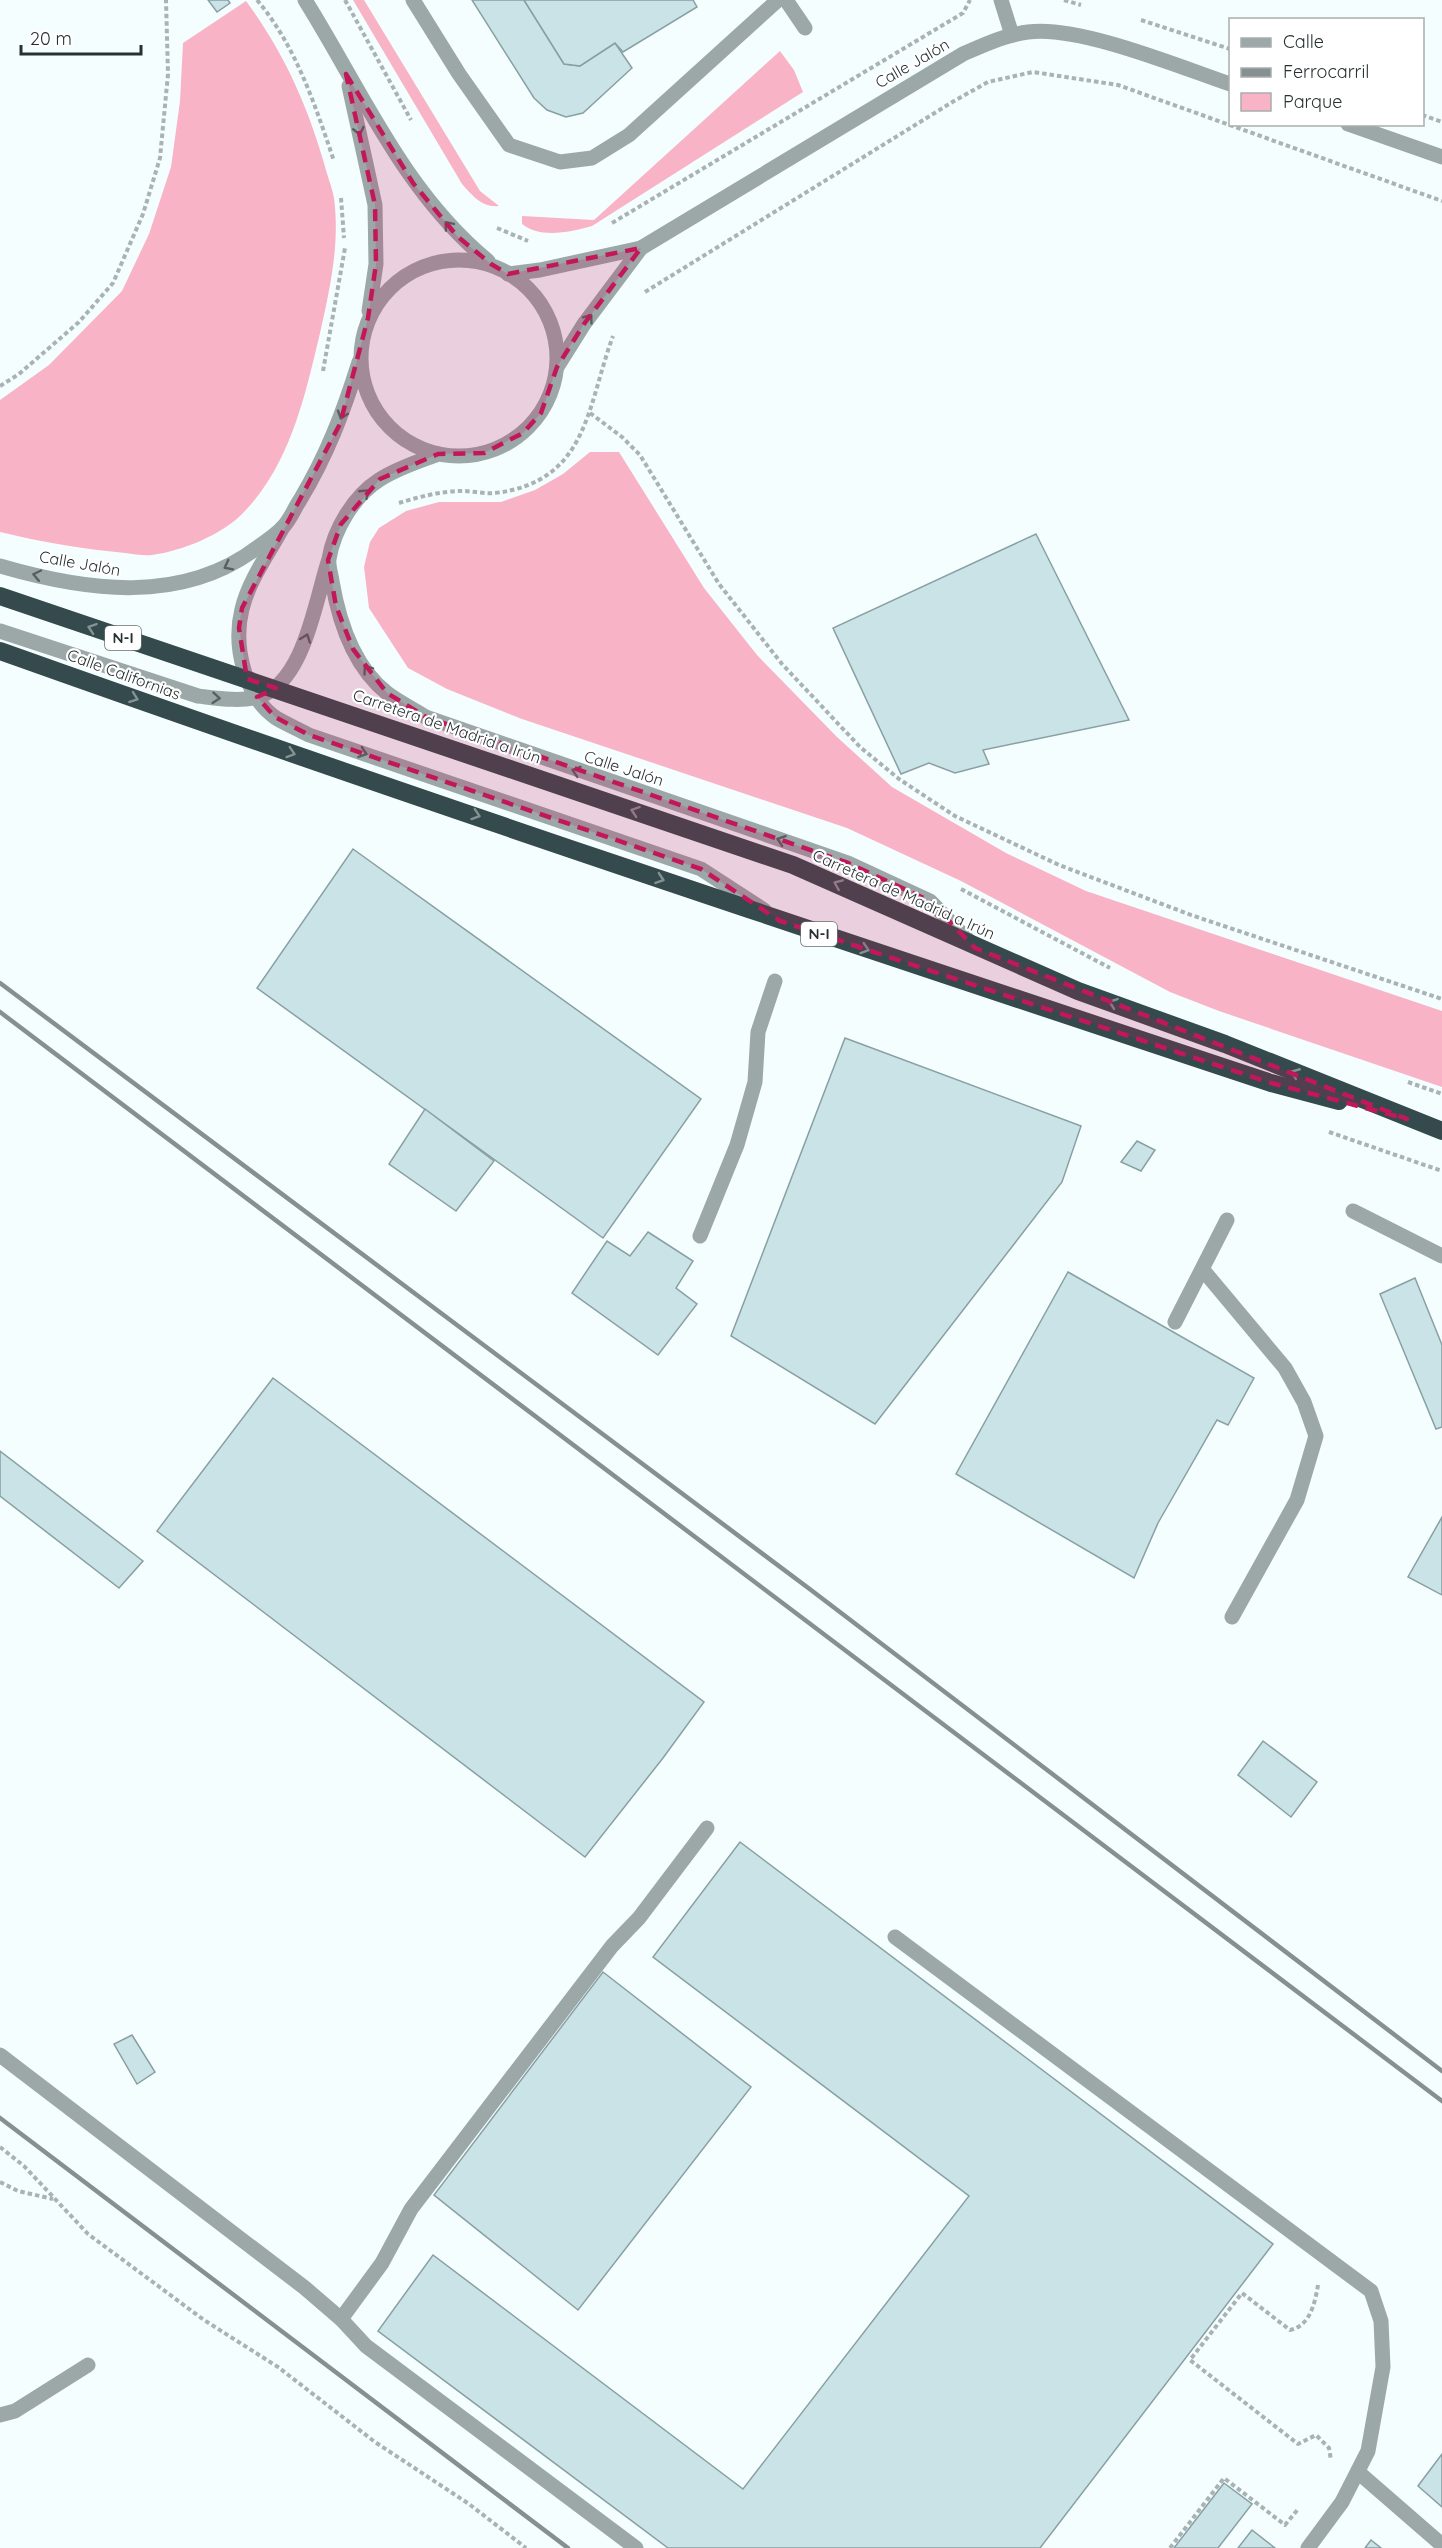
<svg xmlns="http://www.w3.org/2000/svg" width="1442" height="2548" font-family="Quicksand,sans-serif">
<rect width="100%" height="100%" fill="#f4feff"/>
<g fill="#f9b3c6">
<path d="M353 0H364L480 191 499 206C482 208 473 196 462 184Z"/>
<path d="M246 1C283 51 307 104 324 163 327 175 332 187 334 198 340 244 330 289 320 333 305 396 290 466 242 514 221 535 182 551 152 555 144 556 134 554 125 553 83 549 41 542 0 532V400L49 365 122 291 149 234 171 167 180 101 183 43Z"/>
<path d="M780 51 794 70 803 92 592 226C570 232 541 239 522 224V216L594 220Z"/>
<path d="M590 452H619L704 588 757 655 837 737 892 787 1006 853 1086 891 1442 1011V1087L1219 1011 1170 992 961 881 847 828 522 719 447 689 408 668 369 608 364 567 370 542 379 528 406 511 439 502H501L535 490 563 474Z"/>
</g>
<g fill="#cae3e7" stroke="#88a0a3" stroke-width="1.5">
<path d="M208 0H228L230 3 217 12Z"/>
<path d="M472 0H524L564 64 580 66 615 43 632 68 583 113 566 117 547 110 534 98Z"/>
<path d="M524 0H693L697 7 623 52 615 43 580 66 564 64Z"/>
<path d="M1036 534 1129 720 983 750 989 764 955 773 929 763 901 774 833 628Z"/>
<path d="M353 849 701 1099 603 1238 257 988Z"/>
<path d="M845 1038 1081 1126 1062 1182 875 1424 731 1336Z"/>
<path d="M425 1109 494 1161 456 1211 389 1164Z"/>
<path d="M1137 1141 1155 1150 1141 1171 1121 1162Z"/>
<path d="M648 1232 693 1261 676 1288 697 1304 658 1355 572 1293 607 1241 630 1256Z"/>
<path d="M1068 1272 1254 1378 1228 1425 1217 1420 1158 1523 1134 1578 956 1474Z"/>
<path d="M1415 1278 1442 1345V1427L1436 1429 1380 1294Z"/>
<path d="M273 1378 704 1702 663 1758 585 1857 157 1531Z"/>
<path d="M0 1451 143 1561 119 1588 0 1496Z"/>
<path d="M1442 1517V1595L1408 1577Z"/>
<path d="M1263 1741 1317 1782 1291 1817 1238 1775Z"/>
<path d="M740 1842 1273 2244 1040 2548H668L378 2331 433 2255 743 2489 969 2196 653 1957Z"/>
<path d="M603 1972 751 2087 578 2310 434 2195Z"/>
<path d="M132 2035 155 2072 137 2084 114 2044Z"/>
<path d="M1442 2454V2507L1418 2486Z"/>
<path d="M1224 2483 1252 2504 1218 2548H1174Z"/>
<path d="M1252 2530 1275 2548H1238Z"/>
<path d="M1371 2540 1381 2548H1365Z"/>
</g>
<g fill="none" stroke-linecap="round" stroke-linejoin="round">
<g stroke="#a9b3b4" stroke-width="4" stroke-dasharray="4.5 3" stroke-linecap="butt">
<path d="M257 0C296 46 315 105 334 161"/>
<path d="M345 0 411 120"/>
<path d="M1064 0 1081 5"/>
<path d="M1141 20 1230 49"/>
<path d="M1422 115 1442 122"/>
<path d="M341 198 344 238"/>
<path d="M612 223 963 13 970 0"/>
<path d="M497 228 528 241"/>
<path d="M645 292 954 101 988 82 1033 72 1118 85 1442 201"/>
<path d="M323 371 345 248"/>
<path d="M0 386 19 374 79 322 113 283 143 214 160 158 168 74 166 0"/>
<path d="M590 413 622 437 640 455 719 584 782 664 860 747 899 779 955 816 1059 865 1191 915 1442 999"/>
<path d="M399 503C418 497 442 491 462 491 473 491 484 494 495 493 588 482 587 406 613 336"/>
<path d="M961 889 1110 968"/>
<path d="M1408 1082 1442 1094"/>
<path d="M1329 1132 1442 1171"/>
<path d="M0 2147 24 2166 88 2234 204 2320 278 2367 375 2442 469 2504 526 2548"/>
<path d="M0 2182 18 2191 53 2199"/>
<path d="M1318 2285C1315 2303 1310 2326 1290 2330L1242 2293 1190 2360 1298 2444 1316 2435 1329 2448 1331 2460"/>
<path d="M1170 2548 1224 2478 1285 2525 1299 2508"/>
</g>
<g stroke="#9ca7a8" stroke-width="15">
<path d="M413 0 459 74 509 145 560 162 592 158 629 135 778 0"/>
<path d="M786 0 805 28"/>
<path d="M1353 1211 1442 1256"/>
<path d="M700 1236 737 1145 755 1082 758 1032 775 981"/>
<path d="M1203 1270 1285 1368 1304 1402 1316 1436 1297 1500 1232 1617"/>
<path d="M1175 1322 1227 1220"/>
<path d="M895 1937 1371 2291 1381 2321 1383 2367 1368 2451 1342 2502 1308 2548"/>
<path d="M0 2055 305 2288 341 2319 366 2346 636 2548"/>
<path d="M341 2319 382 2263 411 2209 612 1946 639 1918 707 1828"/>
<path d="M0 2415 15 2411 88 2365"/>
<path d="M1358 2472 1442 2545"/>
</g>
<g stroke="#9ca7a8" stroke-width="15">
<path d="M305 0C362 91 403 191 488 261"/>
<path d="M1001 0 1012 35"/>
<path d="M349 86 375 205 376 264 369 311"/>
<path d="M1348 124 1442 157"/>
<circle cx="459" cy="358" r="98"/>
<path d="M508 274 540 270 641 248 963 54C984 45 1005 35 1028 32 1079 25 1180 67 1230 84"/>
<path d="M557 367 584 324 641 248"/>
<path d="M438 454C418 462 397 468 379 480 354 496 334 529 329 559 328 565 331 574 332 581 339 622 354 667 387 693 399 702 413 709 426 717L848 863 930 901 969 941"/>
<path d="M283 527C269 553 249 580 242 609 233 645 244 696 276 718 286 724 298 729 309 735L701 869 764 910"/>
<path d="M0 566C86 591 182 605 258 547 266 541 276 535 283 527 290 520 294 509 300 500 327 455 343 413 359 362"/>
<path d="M0 631 198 696C216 698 239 702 258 697 304 683 315 602 328 562"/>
</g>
<g stroke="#344a4c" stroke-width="18">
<path d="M0 596 793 865 1078 991 1225 1044 1442 1131"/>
<path d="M0 651C421 801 846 942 1271 1083L1339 1101"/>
</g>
<g stroke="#869091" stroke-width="4.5">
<path d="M0 983 811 1590 1442 2071"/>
<path d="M0 1012 1442 2101"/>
<path d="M0 2118 568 2548"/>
</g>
</g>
<defs><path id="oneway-chevron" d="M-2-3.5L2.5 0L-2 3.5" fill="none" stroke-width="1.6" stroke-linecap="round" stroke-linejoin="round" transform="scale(1.5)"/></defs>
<g stroke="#566061">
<use href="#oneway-chevron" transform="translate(359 131) rotate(77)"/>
<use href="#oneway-chevron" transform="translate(448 225) rotate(-130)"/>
<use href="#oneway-chevron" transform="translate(589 318) rotate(-54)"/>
<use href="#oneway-chevron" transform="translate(342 415) rotate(108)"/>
<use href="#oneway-chevron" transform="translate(365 493) rotate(-44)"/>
<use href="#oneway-chevron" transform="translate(228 566) rotate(153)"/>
<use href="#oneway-chevron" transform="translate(37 575) rotate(-168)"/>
<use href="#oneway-chevron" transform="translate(306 638) rotate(-70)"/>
<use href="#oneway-chevron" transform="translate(367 669) rotate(-126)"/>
<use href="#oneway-chevron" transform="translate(216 698) rotate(5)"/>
<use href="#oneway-chevron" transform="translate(363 753) rotate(19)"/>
<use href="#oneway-chevron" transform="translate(576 771) rotate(-162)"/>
<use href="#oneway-chevron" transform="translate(781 840) rotate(-161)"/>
</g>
<g stroke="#859294">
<use href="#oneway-chevron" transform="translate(92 628) rotate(-161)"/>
<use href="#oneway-chevron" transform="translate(134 698) rotate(20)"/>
<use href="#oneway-chevron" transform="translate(291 753) rotate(18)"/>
<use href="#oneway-chevron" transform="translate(635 811) rotate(-161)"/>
<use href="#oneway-chevron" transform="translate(476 815) rotate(18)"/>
<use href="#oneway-chevron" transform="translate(660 879) rotate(19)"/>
<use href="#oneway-chevron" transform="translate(838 884) rotate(-157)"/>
<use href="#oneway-chevron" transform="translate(865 949) rotate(18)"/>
<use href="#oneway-chevron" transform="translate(1113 1003) rotate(-160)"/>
<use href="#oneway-chevron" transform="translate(1295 1073) rotate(-158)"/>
</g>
<path fill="#c2185b" fill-opacity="0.2" stroke="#c2185b" stroke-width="4.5" stroke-dasharray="12 8" stroke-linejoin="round" d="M346 74 413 183 457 236 491 264 508 274 641 248 584 324 557 367 541 413 523 433 484 453 438 454 380 479 341 524 328 560 336 606 353 649 387 693 426 717 848 863 930 901 975 948 1407 1119 1271 1083 780 921 701 869 309 735 275 717 257 697 276 688 247 679 239 628 242 608 340 424 368 318 376 264 375 205Z"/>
<g text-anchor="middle" stroke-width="4.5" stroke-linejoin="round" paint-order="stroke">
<g fill="#fff" stroke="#686f70" stroke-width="1.5">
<rect x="105" y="626" width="36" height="24" rx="4.5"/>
<rect x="801" y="922" width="36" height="24" rx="4.5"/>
</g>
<g font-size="15" font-weight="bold" fill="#273132">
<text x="123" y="643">N-I</text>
<text x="819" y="939">N-I</text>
</g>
<g font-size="16" fill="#273132" stroke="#fff">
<text transform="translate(912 63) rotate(-30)" y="6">Calle Jalón</text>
<text transform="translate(80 563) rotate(10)" y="6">Calle Jalón</text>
<text transform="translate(124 674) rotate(20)" y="6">Calle Californias</text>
<text transform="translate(447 726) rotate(19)" y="6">Carretera de Madrid a Irún</text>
<text transform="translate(624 768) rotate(18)" y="6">Calle Jalón</text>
<text transform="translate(904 894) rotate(24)" y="6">Carretera de Madrid a Irún</text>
</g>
</g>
<rect x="1229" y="18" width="195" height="108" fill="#ffffff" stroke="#a9adad" stroke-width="1.5"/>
<rect x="1241" y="38" width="30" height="9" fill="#9ca7a8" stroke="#a9adad" stroke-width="1.5"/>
<text x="1283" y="48" font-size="18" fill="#273132">Calle</text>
<rect x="1241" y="68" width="30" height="9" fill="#869091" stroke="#a9adad" stroke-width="1.5"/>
<text x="1283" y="78" font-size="18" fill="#273132">Ferrocarril</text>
<rect x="1241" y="93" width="30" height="18" fill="#f9b3c6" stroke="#a9adad" stroke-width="1.5"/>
<text x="1283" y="108" font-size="18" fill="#273132">Parque</text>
<path d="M21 45v9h120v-9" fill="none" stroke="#273132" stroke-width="3"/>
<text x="30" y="45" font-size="18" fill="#273132" stroke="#ffffff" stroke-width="4.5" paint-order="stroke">20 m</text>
</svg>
